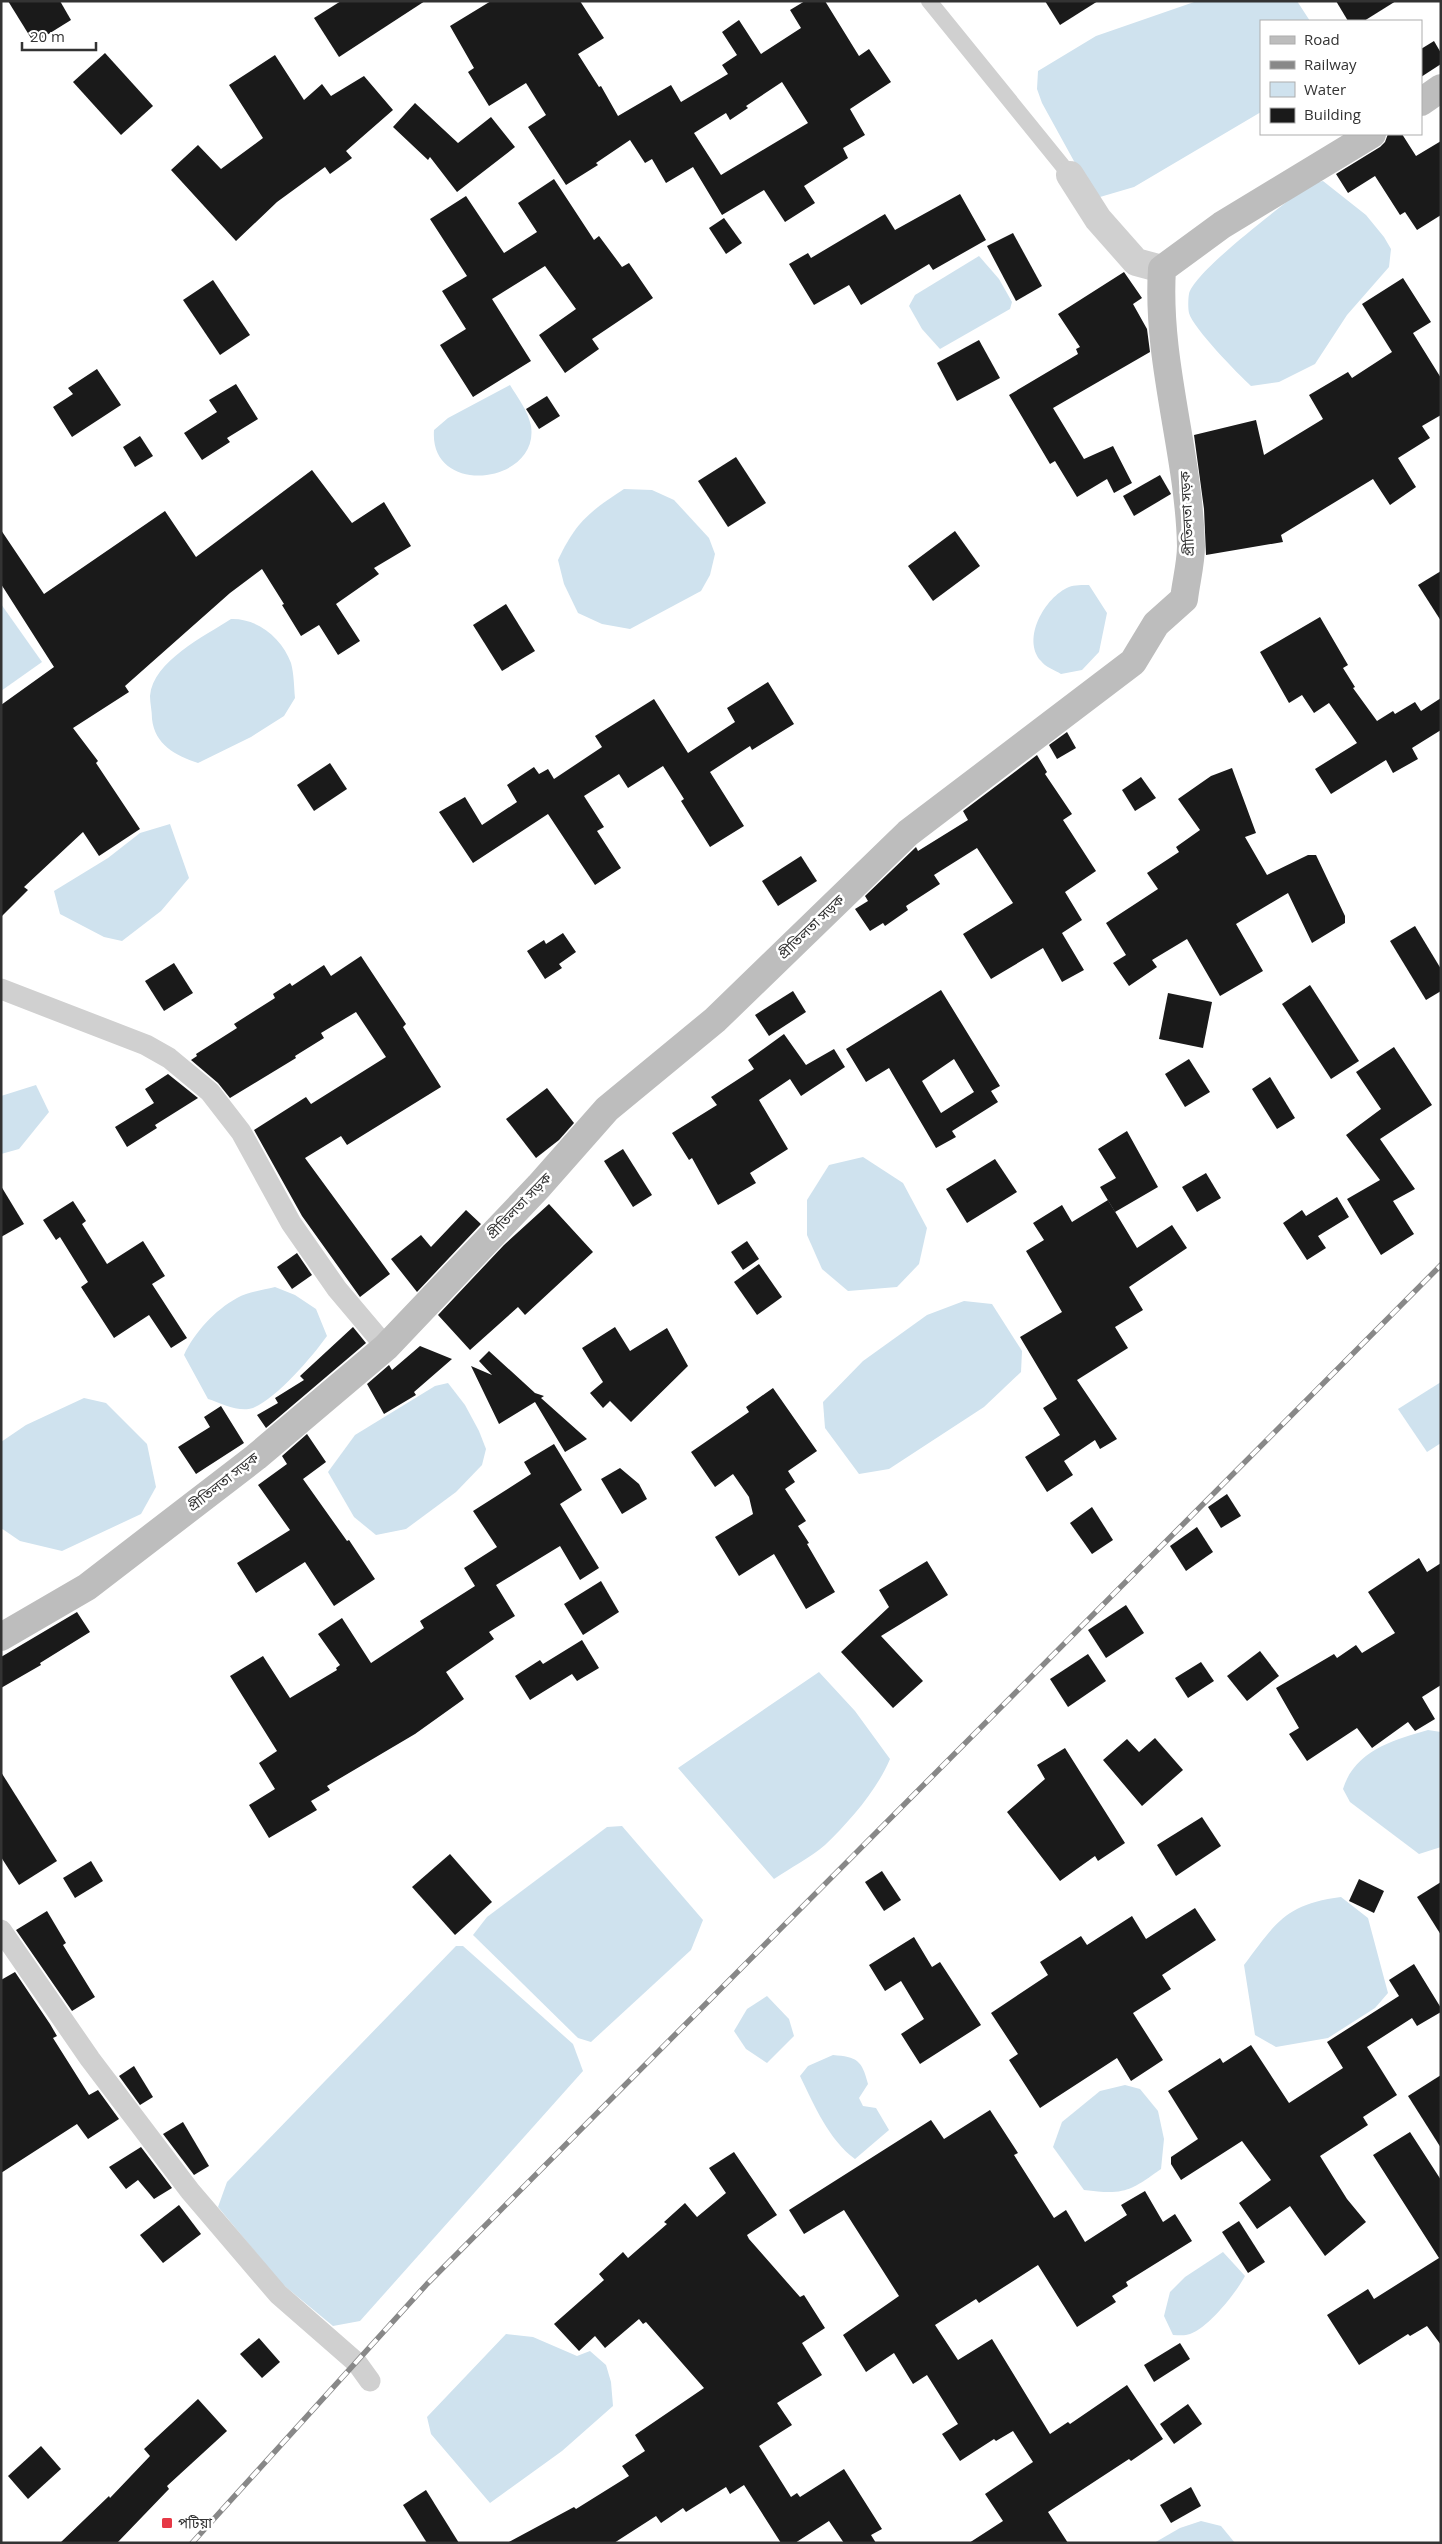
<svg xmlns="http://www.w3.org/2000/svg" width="1442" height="2544" font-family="'Open Sans','Noto Sans Bengali',sans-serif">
<rect width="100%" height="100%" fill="#fff"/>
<g fill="#cfe2ee">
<path d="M1197 1H1297L1310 21H1261V112L1134 187 1100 197 1075 163 1042 103 1037 89 1038 71 1096 36Z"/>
<path d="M1323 181 1366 215 1384 237 1391 249 1389 267 1347 315 1315 364 1279 382 1251 386C1238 374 1193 328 1189 313 1188 309 1188 299 1189 294 1194 271 1287 202 1310 184Z"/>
<path d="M979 256 999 279 1012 302 1010 309 940 349 922 329 909 306 915 295Z"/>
<path d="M510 385C518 398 528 411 531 426 540 484 429 498 434 430L448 418Z"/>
<path d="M624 489 652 490 674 500 709 538 715 554 710 575 701 591 630 629 602 624 578 613 564 584 558 560C576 522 589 512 624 489Z"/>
<path d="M1089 585 1107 613 1099 652 1082 670 1061 674C1055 670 1045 667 1041 661 1021 639 1045 597 1069 587 1074 585 1083 585 1089 585Z"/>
<path d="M1 604 42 662 1 691Z"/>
<path d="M231 619C257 618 282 638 291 663 294 674 294 687 295 698L284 716 251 737 198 763C175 755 155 745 152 719 152 711 150 703 150 696 153 661 205 636 231 619Z"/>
<path d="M170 824 189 878 161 911 122 941 104 937 60 914 54 891 108 858 140 833Z"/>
<path d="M36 1085 49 1112 19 1149 1 1154V1096Z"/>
<path d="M863 1157 903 1183 927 1228 919 1264 897 1287 848 1291 822 1269 807 1235V1200L829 1165Z"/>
<path d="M275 1287 295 1295 316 1309 327 1336C312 1357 277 1398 253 1408 239 1413 221 1403 208 1399L184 1355C194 1333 215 1310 237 1298 248 1292 263 1290 275 1287Z"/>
<path d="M964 1301 992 1304 1022 1351 1021 1372 984 1407 889 1469 859 1474 825 1428 823 1402 863 1361 927 1315Z"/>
<path d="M1441 1382V1443L1427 1452 1398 1409Z"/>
<path d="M448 1383 465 1405 479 1431 486 1449 482 1465 456 1492 406 1529 376 1535 354 1517 328 1472 355 1435 435 1386Z"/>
<path d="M84 1398 106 1403 147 1444 156 1487 141 1514 62 1551 20 1541 1 1528V1442L26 1425Z"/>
<path d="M819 1672 855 1711 890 1759C877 1790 850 1821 825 1845 810 1858 790 1868 774 1879L678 1768Z"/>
<path d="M1428 1730 1441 1732V1847L1419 1854 1350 1802 1343 1789C1355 1750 1394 1740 1428 1730Z"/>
<path d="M622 1826 703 1920 691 1950 591 2042 578 2038 473 1935 487 1917 607 1827Z"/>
<path d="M1341 1897 1368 1918 1388 1993 1375 2008 1328 2038 1276 2047 1255 2035 1244 1965C1275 1924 1285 1904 1341 1897Z"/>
<path d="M456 1946H463L573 2044 583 2071 360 2321 333 2326 281 2283 218 2207 227 2182Z"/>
<path d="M767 1996 789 2019 794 2036 767 2063 746 2049 734 2031 747 2009Z"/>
<path d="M833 2055C857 2057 862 2060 868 2084L859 2098 863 2106 876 2108 889 2130 855 2159C829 2140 814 2105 800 2076L808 2066Z"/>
<path d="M1125 2085 1140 2089 1158 2111 1164 2139 1161 2169C1129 2192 1123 2195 1084 2190L1053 2147 1062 2122 1100 2091Z"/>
<path d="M1223 2252 1245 2276C1236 2293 1208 2328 1190 2334 1185 2336 1178 2335 1173 2335L1164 2316 1170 2292 1185 2277Z"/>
<path d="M506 2334 533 2337 577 2356 590 2351 606 2365 611 2382 613 2406 562 2451 490 2503 431 2434 427 2417Z"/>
<path d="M1201 2521 1221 2526 1235 2543H1154L1180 2528Z"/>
</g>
<g fill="#1a1a1a" fill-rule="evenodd">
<path d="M8 1H60L71 20 34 43Z"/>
<path d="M341 1H425L339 57 314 18Z"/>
<path d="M491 1H580L604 38 578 54 599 87 601 86 618 116 671 85 681 102 728 74 722 65 737 55 722 32 739 20 761 54 801 28 790 10 805 1H825L859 56 869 49 891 82 850 109 865 135 843 148 848 158 804 186 815 203 785 222 764 190 722 215 693 167 666 183 652 159 645 163 630 140 596 163 598 165 566 185 528 127 546 115 526 83 489 106 468 72 474 68 450 26ZM782 82 808 123 721 175 694 133 726 113 730 120 748 108 746 106Z"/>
<path d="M1045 1H1098L1060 25Z"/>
<path d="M1336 1H1396L1364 21H1348Z"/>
<path d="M1434 41 1441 53V64L1421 77V49Z"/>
<path d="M105 53 153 106 121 135 73 82Z"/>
<path d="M275 55 304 100 322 84 331 96 364 76 393 110 346 151 352 158 330 174 325 167 277 202 236 241 171 170 198 145 221 169 263 138 229 85Z"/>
<path d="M415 103 458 143 491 117 515 147 457 192 430 157 428 160 393 127Z"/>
<path d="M1388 134H1402L1416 156 1441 141V215L1417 230 1405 212 1400 215 1375 176 1348 193 1336 174 1380 147 1385 142Z"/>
<path d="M554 179 594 240 599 236 622 267 629 263 653 298 592 339 599 349 565 373 539 335 576 309 545 266 492 299 531 361 473 397 440 345 466 329 442 291 467 276 430 219 466 196 504 253 537 232 518 203Z"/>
<path d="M960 194 986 240 933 270 929 264 861 305 849 285 814 305 789 264 808 253 811 258 885 214 895 230Z"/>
<path d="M724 218 742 243 726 254 709 228Z"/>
<path d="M1013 233 1042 286 1016 301 987 246Z"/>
<path d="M1124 272 1142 298 1133 304 1147 329 1150 352 1053 408 1084 459 1113 446 1132 483 1114 493 1107 479 1077 497 1055 461 1050 464 1009 395 1078 354 1076 349 1080 347 1058 314Z"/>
<path d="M1403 278 1431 322 1413 333 1441 378V415L1422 426 1430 438 1398 458 1416 487 1390 505 1373 479 1281 535 1283 542 1206 555 1204 509 1194 435 1256 420 1264 455 1323 419 1309 395 1348 372 1352 378 1392 352 1362 304Z"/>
<path d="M213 280 250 335 220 355 183 300Z"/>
<path d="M979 340 1000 378 957 401 937 363Z"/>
<path d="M97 369 121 405 72 437 53 407 73 394 68 388Z"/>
<path d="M236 384 258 419 227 438 230 442 202 460 184 433 217 412 209 400Z"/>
<path d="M547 396 560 416 539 429 526 409Z"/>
<path d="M140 436 153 456 135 467 123 447Z"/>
<path d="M736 457 766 503 728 527 698 481Z"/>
<path d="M312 470 352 523 384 502 411 546 374 568 379 574 336 604 360 641 338 655 319 625 301 636 282 605 284 604 262 569 230 593 125 686 129 692 73 728 98 761 96 763 140 829 99 856 83 832 24 887 28 890 1 917V705L54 667 1 584V530L44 594 165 511 196 557Z"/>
<path d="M1160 475 1171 494 1134 516 1123 496Z"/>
<path d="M955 531 980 566 933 601 908 566Z"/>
<path d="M1441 571V621L1418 585Z"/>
<path d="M506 604 535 651 502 671 473 625Z"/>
<path d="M1320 617 1348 665 1343 668 1355 687 1353 688 1377 721 1393 711 1395 714 1415 702 1421 711 1441 698V730L1412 748 1418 759 1393 773 1386 760 1331 794 1315 769 1357 743 1329 703 1314 713 1302 695 1289 703 1260 652Z"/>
<path d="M768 682 794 724 752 750 750 746 710 772 744 826 710 847 681 801 684 799 663 766 628 788 619 774 584 796 604 827 597 831 621 868 595 885 548 814 473 863 439 812 465 797 482 825 517 802 507 785 534 767 539 774 548 769 554 779 602 747 595 736 654 699 688 753 735 722 727 708Z"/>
<path d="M1067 732 1076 748 1057 759 1049 745Z"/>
<path d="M1037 755 1047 772 1045 774 1072 814 1063 820 1096 871 1065 892 1082 920 1062 933 1084 970 1062 982 1043 948 991 979 963 934 1013 903 977 848 934 875 940 884 906 906 908 910 885 926 883 923 870 931 855 909 868 901 865 896 916 847 918 851 968 820 963 811Z"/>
<path d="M330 763 347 789 314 811 297 785Z"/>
<path d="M1232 768 1256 833 1245 837 1267 875 1308 855H1316L1345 916V923L1312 943 1288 893 1236 924 1263 971 1220 996 1187 939 1152 960 1157 967 1129 986 1113 963 1126 955 1106 923 1158 889 1147 873 1179 852 1176 847 1200 830 1178 799 1211 776Z"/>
<path d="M1141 777 1156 798 1135 811 1122 790Z"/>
<path d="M801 856 817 881 778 906 762 881Z"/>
<path d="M1415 926 1441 969V991L1426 1000 1390 941Z"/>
<path d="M563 933 576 952 559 964 562 968 545 979 527 951 544 940 546 944Z"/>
<path d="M361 956 406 1024 403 1027 441 1087 347 1145 341 1136 305 1158 390 1274 360 1297 302 1216 254 1130 306 1097 311 1104 386 1057 356 1012 321 1033 324 1038 295 1056 296 1058 230 1098 218 1083 191 1060 197 1056 196 1054 237 1028 234 1024 275 998 273 994 290 983 292 986 324 965 331 976Z"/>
<path d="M174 963 193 993 164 1011 145 981Z"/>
<path d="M1310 985 1359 1061 1331 1079 1282 1004Z"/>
<path d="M941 990 1000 1086 991 1091 998 1102 952 1131 956 1137 936 1148 889 1068 866 1082 846 1049ZM954 1059 974 1092 941 1113 922 1081Z"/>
<path d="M793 991 806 1012 769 1036 755 1015Z"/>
<path d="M1168 993 1212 1002 1203 1048 1159 1039Z"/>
<path d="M784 1034 806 1065 834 1049 845 1067 801 1096 790 1079 759 1100 788 1149 750 1173 756 1183 718 1205 692 1158 689 1160 672 1133 717 1105 711 1097 754 1069 748 1060Z"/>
<path d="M1394 1047 1432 1105 1380 1139 1415 1189 1393 1201 1414 1234 1381 1255 1347 1199 1380 1180 1346 1135 1381 1109 1356 1072Z"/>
<path d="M1189 1059 1210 1092 1185 1107 1165 1074Z"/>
<path d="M168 1074 198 1098 155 1125 157 1128 127 1147 115 1127 154 1103 145 1089Z"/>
<path d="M1270 1077 1295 1118 1277 1129 1252 1089Z"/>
<path d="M547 1088 574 1123 559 1140 536 1158 506 1119Z"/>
<path d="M1127 1131 1158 1187 1115 1212 1100 1187 1116 1178 1098 1149Z"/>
<path d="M623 1149 652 1195 633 1207 604 1161Z"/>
<path d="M995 1159 1017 1192 967 1223 946 1189Z"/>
<path d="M1206 1173 1221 1198 1197 1212 1182 1187Z"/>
<path d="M1 1186 24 1224 1 1237Z"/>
<path d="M1337 1197 1349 1217 1318 1236 1326 1248 1307 1260 1283 1223 1302 1210 1306 1216Z"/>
<path d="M1108 1200 1137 1248 1172 1225 1187 1248 1129 1287 1143 1310 1115 1327 1128 1348 1077 1380 1117 1439 1100 1449 1095 1440 1064 1461 1073 1475 1047 1492 1025 1457 1060 1435 1043 1408 1057 1399 1020 1337 1062 1312 1026 1251 1044 1240 1033 1223 1062 1205 1072 1222Z"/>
<path d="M73 1201 86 1221 82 1224 107 1264 143 1241 165 1276 152 1284 187 1338 171 1348 149 1315 114 1338 81 1287 88 1282 60 1237 56 1240 43 1220Z"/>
<path d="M549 1204 593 1252 525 1315 518 1307 470 1350 438 1315 504 1245Z"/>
<path d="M466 1210 481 1224 417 1292 391 1259 421 1235 431 1247Z"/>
<path d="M747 1241 759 1259 743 1270 731 1252Z"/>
<path d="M297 1253 312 1275 292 1289 277 1267Z"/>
<path d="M759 1264 782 1297 757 1315 734 1282Z"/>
<path d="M353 1327 366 1343 266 1428 257 1415 278 1403 275 1398 304 1380 300 1376Z"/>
<path d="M615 1327 630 1351 667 1328 688 1366 631 1422 610 1401 603 1408 590 1393 603 1382 582 1348Z"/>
<path d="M420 1346 452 1359 414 1392 416 1395 384 1414 367 1384 389 1365 392 1370Z"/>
<path d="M489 1351 535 1393 544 1396 541 1398 587 1439 565 1452 535 1402 499 1424 471 1366 492 1375 479 1361Z"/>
<path d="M773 1388 817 1451 788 1471 795 1482 785 1489 806 1521 798 1526 809 1543 807 1544 835 1592 806 1609 774 1554 739 1576 715 1537 753 1514 749 1497 733 1474 715 1487 691 1452 749 1412 746 1407Z"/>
<path d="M221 1406 244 1443 196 1474 178 1447 210 1427 204 1417Z"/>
<path d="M307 1434 326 1462 303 1479 347 1541 349 1540 375 1579 334 1606 305 1562 256 1593 237 1563 290 1530 258 1485 287 1464 282 1456Z"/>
<path d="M554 1444 582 1490 560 1504 599 1568 580 1580 560 1546 496 1585 515 1616 489 1632 494 1639 446 1672 464 1699 415 1734 327 1786 330 1790 311 1801 317 1810 269 1838 249 1805 275 1789 259 1763 277 1751 230 1676 263 1656 290 1698 337 1670 336 1668 340 1665 318 1634 342 1618 371 1663 424 1628 420 1621 475 1586 464 1568 497 1547 473 1511 531 1474 524 1462Z"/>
<path d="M620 1468 639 1484 647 1499 622 1514 601 1479Z"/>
<path d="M1227 1494 1241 1516 1221 1528 1208 1507Z"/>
<path d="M1092 1507 1113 1540 1092 1554 1070 1523Z"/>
<path d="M1197 1527 1213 1552 1186 1571 1170 1546Z"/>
<path d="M1419 1558 1427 1572 1441 1563V1685L1422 1697 1435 1719 1415 1731 1408 1722 1372 1748 1357 1728 1307 1761 1289 1734 1299 1728 1276 1688 1334 1654 1337 1658 1356 1645 1362 1653 1395 1633 1368 1592Z"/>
<path d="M927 1561 948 1595 881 1636 923 1681 893 1708 841 1652 889 1607 879 1590Z"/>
<path d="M601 1581 619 1612 583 1635 564 1604Z"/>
<path d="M1126 1605 1144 1633 1106 1658 1088 1630Z"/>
<path d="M77 1612 90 1632 40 1663 41 1665 1 1688V1657Z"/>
<path d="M582 1640 599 1668 577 1681 572 1674 530 1700 515 1676 540 1660 543 1664Z"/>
<path d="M1260 1651 1279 1676 1247 1701 1227 1676Z"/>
<path d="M1088 1654 1106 1681 1068 1707 1050 1679Z"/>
<path d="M1201 1662 1214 1681 1188 1698 1175 1678Z"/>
<path d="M1155 1738 1183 1770 1142 1806 1103 1760 1127 1739 1139 1752Z"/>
<path d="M1065 1748 1125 1843 1098 1861 1095 1856 1060 1881 1007 1812 1045 1779 1037 1765Z"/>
<path d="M1 1772 57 1861 19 1885 1 1857Z"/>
<path d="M1202 1817 1221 1846 1176 1876 1157 1845Z"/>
<path d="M450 1854 492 1902 455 1935 412 1887Z"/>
<path d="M91 1861 103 1881 75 1898 63 1878Z"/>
<path d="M882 1871 901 1900 884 1911 865 1882Z"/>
<path d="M1359 1879 1384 1891 1374 1913 1349 1901Z"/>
<path d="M1441 1882V1935L1417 1897Z"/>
<path d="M1195 1908 1216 1940 1162 1975 1171 1989 1133 2013 1163 2060 1131 2081 1117 2058 1040 2108 1009 2060 1018 2054 991 2013 1048 1975 1040 1962 1081 1936 1087 1945 1132 1916 1146 1939Z"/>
<path d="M47 1911 66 1943 63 1945 95 1997 72 2011 16 1930Z"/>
<path d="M914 1937 932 1967 940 1962 981 2025 920 2064 901 2034 924 2019 901 1981 885 1991 869 1965Z"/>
<path d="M1414 1964 1441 2008V2012L1417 2026 1412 2018 1367 2047 1397 2095 1363 2117 1368 2125 1320 2156 1347 2199 1366 2222 1325 2256 1290 2206 1257 2229 1239 2203 1271 2180 1242 2141 1181 2180 1171 2164V2157L1198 2139 1168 2091 1220 2058 1223 2063 1251 2045 1289 2103 1343 2068 1327 2042 1399 1996 1389 1980Z"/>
<path d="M15 1972 50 2024 57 2036 53 2038 89 2095 98 2090 119 2119 88 2139 77 2124 1 2173V1980Z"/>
<path d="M134 2066 153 2097 140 2105 119 2076Z"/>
<path d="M1441 2075V2148L1408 2096Z"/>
<path d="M990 2110 1018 2153 1014 2155 1054 2218 1066 2210 1085 2242 1127 2215 1121 2205 1145 2191 1163 2222 1175 2214 1192 2241 1126 2282 1128 2286 1112 2296 1116 2302 1077 2327 1038 2265 979 2303 976 2299 935 2325 958 2360 992 2339 1050 2434 1068 2422 1070 2424 1127 2385 1163 2439 1131 2461 1129 2459 1048 2512 1068 2543H969L1003 2521 985 2494 1033 2462 1013 2431 996 2441 994 2439 960 2461 942 2434 958 2424 927 2375 913 2384 894 2353 866 2372 843 2335 899 2296 844 2210 804 2234 789 2210 931 2120 944 2139Z"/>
<path d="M183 2122 209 2166 194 2175 163 2134Z"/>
<path d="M1410 2132 1441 2180V2345L1427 2326 1410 2336 1408 2334 1359 2365 1327 2315 1368 2289 1374 2299 1439 2258 1373 2155Z"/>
<path d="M141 2147 172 2188 154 2199 138 2180 126 2189 109 2167Z"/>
<path d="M734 2152 777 2215 747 2235 749 2239 800 2297 804 2295 825 2328 802 2343 822 2375 777 2403 792 2425 759 2446 791 2497 797 2493 800 2497 844 2469 882 2529 871 2535 876 2543H844L829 2521 795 2543H781L744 2485 730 2494 726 2487 686 2512 683 2508 661 2523 656 2516 614 2543H507L574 2507 576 2509 629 2476 622 2466 645 2451 635 2435 704 2388 646 2322 643 2324 639 2319 605 2348 595 2336 579 2351 554 2324 604 2280 599 2274 623 2252 628 2258 667 2224 664 2222 685 2203 697 2217 726 2193 709 2168Z"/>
<path d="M179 2205 201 2234 163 2263 140 2235Z"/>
<path d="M1239 2221 1265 2262 1248 2273 1222 2232Z"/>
<path d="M259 2338 280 2362 262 2378 240 2354Z"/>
<path d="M1180 2343 1190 2359 1154 2382 1144 2365Z"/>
<path d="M198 2399 227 2431 167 2486 169 2489 117 2543H60L109 2496 110 2498 150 2456 144 2449Z"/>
<path d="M1188 2404 1202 2424 1174 2444 1160 2424Z"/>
<path d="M41 2446 61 2469 28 2499 8 2476Z"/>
<path d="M1191 2487 1201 2506 1171 2523 1160 2505Z"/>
<path d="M426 2490 459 2543H427L403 2505Z"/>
</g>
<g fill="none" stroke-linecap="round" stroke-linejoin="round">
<path stroke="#d0d0d0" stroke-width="16" d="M929 1 1070 175"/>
<g stroke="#d0d0d0" stroke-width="21">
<path d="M1 989 146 1045 169 1058 210 1092 241 1132 291 1223 337 1289 386 1347"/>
<path d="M1 1930 90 2059 190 2191 278 2294 357 2363 370 2381"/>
</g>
<path stroke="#d0d0d0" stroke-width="28" d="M1070 175 1098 219 1136 262 1162 269"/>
<g stroke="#bdbdbd" stroke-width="28">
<path d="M1421 102 1441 88"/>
<path d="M1 1637 87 1587 256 1457 386 1347 539 1186 607 1109 715 1020 908 833 1133 662 1156 624 1184 599C1186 582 1191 563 1191 546 1189 453 1156 362 1162 269L1222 225 1372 134"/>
</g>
<g stroke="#888" stroke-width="5.5">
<path id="rail" d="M192 2543 427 2284 1441 1265"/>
</g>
<use href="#rail" stroke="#fff" stroke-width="4" stroke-dasharray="11" stroke-linecap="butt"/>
</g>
<rect fill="#e63946" stroke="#fff" stroke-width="2" x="161" y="2517" width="12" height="12" rx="2.5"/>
<g text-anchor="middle" stroke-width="5" stroke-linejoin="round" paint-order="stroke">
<g font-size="14" fill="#333" stroke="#fff">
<text transform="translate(1187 514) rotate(-93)" y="5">প্রীতিলতা সড়ক</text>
<text transform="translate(811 927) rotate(-44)" y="5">প্রীতিলতা সড়ক</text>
<text transform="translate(519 1206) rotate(-46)" y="5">প্রীতিলতা সড়ক</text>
<text transform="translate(223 1482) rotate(-38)" y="5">প্রীতিলতা সড়ক</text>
</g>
<g font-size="14" fill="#333" stroke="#fff" text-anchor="start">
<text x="178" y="2528">পটিয়া</text>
</g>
</g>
<rect width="1442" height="2544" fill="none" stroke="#333333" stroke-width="5"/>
<rect x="1260" y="20" width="162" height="115" fill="#ffffff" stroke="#adadad"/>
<rect x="1270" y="36" width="25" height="8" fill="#bdbdbd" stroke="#adadad"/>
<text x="1304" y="45" font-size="15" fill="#333333">Road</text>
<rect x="1270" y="61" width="25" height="8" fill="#888888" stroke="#adadad"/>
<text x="1304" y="70" font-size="15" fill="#333333">Railway</text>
<rect x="1270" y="82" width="25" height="15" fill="#cfe2ee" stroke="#adadad"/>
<text x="1304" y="95" font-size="15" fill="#333333">Water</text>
<rect x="1270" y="108" width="25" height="15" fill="#1a1a1a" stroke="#adadad"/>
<text x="1304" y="120" font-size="15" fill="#333333">Building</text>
<path d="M22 42v8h74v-8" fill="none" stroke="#333333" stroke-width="2.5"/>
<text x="30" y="42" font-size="15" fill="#333333" stroke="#ffffff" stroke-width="4" paint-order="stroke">20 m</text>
</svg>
